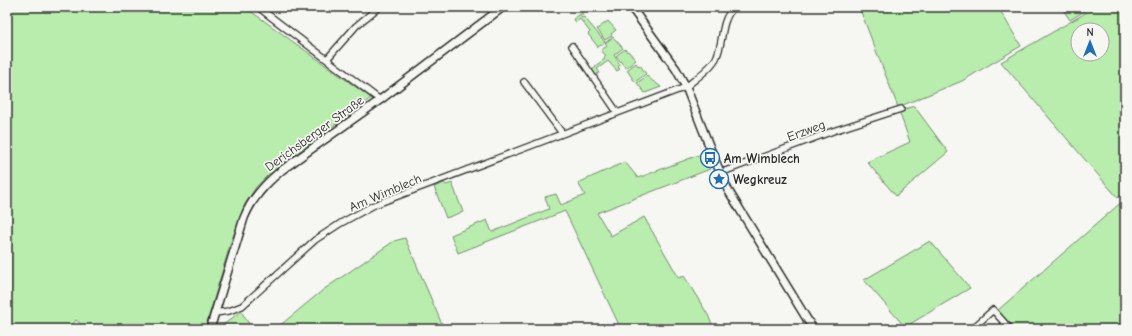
<svg xmlns="http://www.w3.org/2000/svg" width="1132" height="336" font-family="'Comic Neue',sans-serif">
<rect width="100%" height="100%" fill="#f6f6f2"/>
<filter id="ink" filterUnits="userSpaceOnUse"><feTurbulence type="fractalNoise" baseFrequency=".025" numOctaves="2"/><feDisplacementMap in="SourceGraphic" scale="8" xChannelSelector="R" yChannelSelector="G"/><feConvolveMatrix kernelMatrix="1 2 1 2 8 2 1 2 1" color-interpolation-filters="sRGB"/></filter>
<g filter="url(#ink)">
<g fill="#b9edae" stroke="#728c6c" fill-rule="evenodd">
<path d="M7 7H245L371 98 269 174 256 187 245 204 230 245 205 329H87L76 320 69 329H7Z"/>
<path d="M859 7H998L1021 46 962 81 898 107Z"/>
<path d="M1061 7H1091L1070 20Z"/>
<path d="M1096 7H1125V192L1118 198 1001 62ZM1078 30H1102V54H1078Z"/>
<path d="M582 13 583 15 580 16 582 18 584 17 605 42 598 47 588 34 590 32 580 19 576 22 573 19Z"/>
<path d="M608 21 616 30 611 34 612 36 605 40 597 29Z"/>
<path d="M613 37 623 48 614 55 620 65 618 67 620 69 617 71 608 61 597 69 600 73 595 75 592 70 596 67 595 66 605 59 604 57 606 56 601 50 607 46 605 43Z"/>
<path d="M625 49 627 52 628 51 636 60 626 68 616 56Z"/>
<path d="M636 63 638 66 640 65 646 74 635 82 627 70Z"/>
<path d="M647 76C653 82 655 82 661 87L645 93 637 83Z"/>
<path d="M914 106 948 152 896 196 867 162 910 142 899 111Z"/>
<path d="M704 153 710 169 597 213 611 236 644 217 679 278 684 276 708 315 714 329H621L565 211 458 253 451 235 487 220 492 232 549 209 545 197 556 194 561 205 585 195 578 183 625 162 638 178Z"/>
<path d="M444 183 446 185 452 183 463 212 446 218 434 187Z"/>
<path d="M1125 199V329H1012L997 311Z"/>
<path d="M405 238 444 329H279L278 327 323 290 394 241Z"/>
<path d="M930 241 970 288 905 327 864 280Z"/>
<path d="M241 311 252 329H218Z"/>
</g>
<g fill="none" stroke-linecap="round" stroke-linejoin="round">
<g stroke="#2b2b2b" stroke-width="8">
<g id="minor">
<path d="M258 7 380 100"/>
<path d="M572 46 617 112"/>
<path d="M327 59 356 26 379 7"/>
<path d="M524 82 562 133"/>
<path d="M720 173 833 131 901 109"/>
<path d="M215 313 229 311 242 306 315 240 341 223 374 205 686 87C695 79 713 67 717 56 724 39 720 21 734 7"/>
<path d="M972 329 993 310 1010 329"/>
</g>
</g>
<g stroke="#2b2b2b" stroke-width="10">
<g id="tertiary">
<path d="M631 7 676 69 686 87 714 158 728 190 813 329"/>
<path d="M210 329 244 218C252 198 265 184 282 170L380 100 503 7"/>
</g>
</g>
<use href="#minor" stroke="#f6f6f2" stroke-width="5.5"/>
<use href="#tertiary" stroke="#f6f6f2" stroke-width="7"/>
</g>
</g>
<defs>
<g id="bus-ring" transform="scale(1)"><circle r="9.5" fill="#f6f6f2" stroke="#1f6fb2" stroke-width="1.5"/><path d="M-5-6H5V4H4V6H2V4H-2V6H-4V4H-5ZM-3.5-4V0h7V-4ZM-3.5 1.2v1.5H-2V1.2ZM2 1.2v1.5H3.5V1.2Z" fill="#1f6fb2"/></g>
<g id="sight-ring" transform="scale(1)"><circle r="9.5" fill="#f6f6f2" stroke="#1f6fb2" stroke-width="1.5"/><path d="M0-6L1.8-2.2L6-1.7L2.9 1.2L3.7 5.4L0 3.3L-3.7 5.4L-2.9 1.2L-6-1.7L-1.8-2.2Z" fill="#1f6fb2"/></g>
</defs>
<g fill-rule="evenodd">
<use href="#bus-ring" x="710" y="158"/>
<use href="#sight-ring" x="719" y="179"/>
</g>
<g text-anchor="middle" stroke-width="3.5" stroke-linejoin="round" paint-order="stroke">
<g font-size="13" fill="#2b2b2b" stroke="#f6f6f2">
<text transform="translate(806 130) rotate(-20)" y="5">Erzweg</text>
<text transform="translate(314 133) rotate(-36)" y="5">Derichsberger Straße</text>
<text transform="translate(385 192) rotate(-23)" y="5">Am Wimblech</text>
</g>
<g font-size="13" font-weight="bold" fill="#2b2b2b" stroke="#f6f6f2" text-anchor="start">
<text x="724" y="163">Am Wimblech</text>
<text x="733" y="184">Wegkreuz</text>
</g>
</g>
<rect width="1132" height="336" fill="none" stroke="#f6f6f2" stroke-width="24"/>
<rect x="12" y="12" width="1108" height="312" fill="none" stroke="#2b2b2b" stroke-width="1.5" filter="url(#ink)"/>
<g transform="translate(1090 42)"><circle r="19" fill="#f6f6f2" stroke="#a5a5a2"/>
<path d="M0-3L7 15L0 10L-7 15Z" fill="#1f6fb2"/>
<text y="-6" font-size="11" font-weight="bold" text-anchor="middle" fill="#2b2b2b">N</text>
</g>
</svg>
